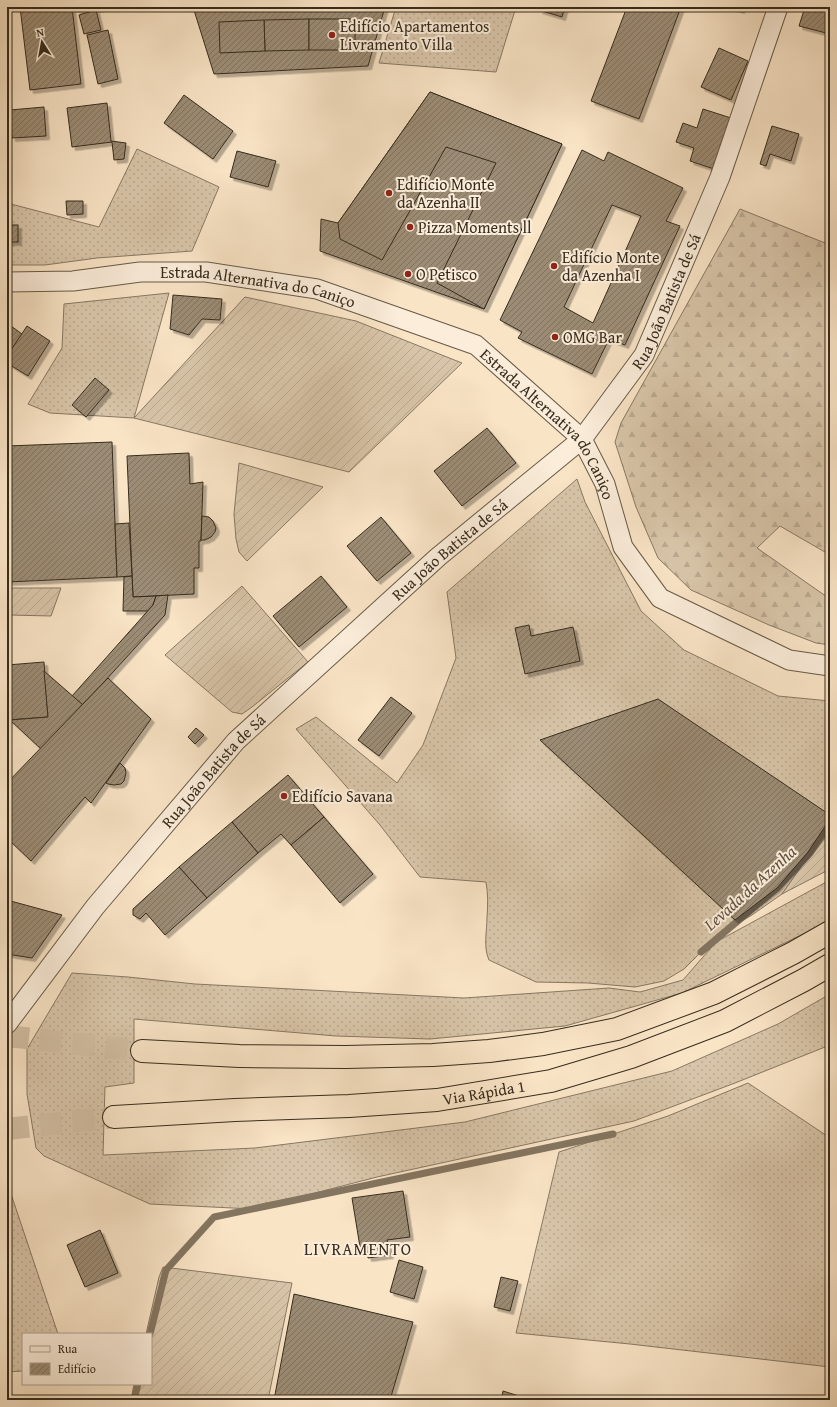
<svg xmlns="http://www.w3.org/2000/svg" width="837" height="1407" font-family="'Gentium Book Plus',serif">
<defs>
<pattern id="grass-dots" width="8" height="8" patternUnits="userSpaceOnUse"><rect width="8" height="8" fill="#d8c5a9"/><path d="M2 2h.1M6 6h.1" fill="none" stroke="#baa991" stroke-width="1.8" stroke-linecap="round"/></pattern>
<pattern id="forest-firs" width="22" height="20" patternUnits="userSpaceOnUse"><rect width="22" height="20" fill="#d8c5a9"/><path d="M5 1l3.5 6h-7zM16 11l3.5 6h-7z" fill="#baa991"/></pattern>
<pattern id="garden-furrows" width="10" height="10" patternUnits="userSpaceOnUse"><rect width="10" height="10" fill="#d8c5a9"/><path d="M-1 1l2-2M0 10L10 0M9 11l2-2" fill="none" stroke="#baa991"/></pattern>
<pattern id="building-hatch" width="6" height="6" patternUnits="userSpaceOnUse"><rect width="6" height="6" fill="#9c8c75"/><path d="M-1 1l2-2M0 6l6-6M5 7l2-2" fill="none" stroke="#80735f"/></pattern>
<filter id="shadow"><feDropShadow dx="3.5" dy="3.5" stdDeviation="0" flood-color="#0004"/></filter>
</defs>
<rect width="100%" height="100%" fill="#f9e4c6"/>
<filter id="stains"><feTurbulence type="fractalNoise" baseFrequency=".005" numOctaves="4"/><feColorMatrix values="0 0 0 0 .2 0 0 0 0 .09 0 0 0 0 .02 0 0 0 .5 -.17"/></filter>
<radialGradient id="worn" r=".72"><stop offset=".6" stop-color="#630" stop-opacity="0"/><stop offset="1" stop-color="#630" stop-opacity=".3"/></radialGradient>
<g fill="url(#grass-dots)" stroke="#887863">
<path d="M396 7H516L496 72 379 63Z"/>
<path d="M137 149 219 187 192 251 97 258 45 265H7V203L99 227Z"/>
<path d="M169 293 134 418 50 413 28 404 62 348 64 304Z"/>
<path d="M577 479 585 502 641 611 684 650 778 696 830 701V826L782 894 752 915 718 935 684 969 664 981 635 987 588 983 536 982 489 960C483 947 487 931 487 917 488 905 488 893 486 882L420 877 380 825 296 729 316 717 397 783 423 745 456 658 447 592Z"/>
<path d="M830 880V921L682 993 565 1026 430 1039 336 1036 134 1019V1083L105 1087 103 1155 255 1148 465 1122 672 1071 778 1024 830 994V1045L735 1083 634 1121 377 1177 253 1209 150 1204 44 1156 36 1148 27 1094V1049L72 973 128 977 195 984 464 998 609 988 640 992 683 980 716 942Z"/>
<path d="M748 1083 830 1138V1367L630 1344 516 1333 559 1152 668 1116Z"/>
<path d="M7 1182 58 1334H23V1371L7 1372Z"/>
</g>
<path fill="url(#forest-firs)" stroke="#887863" d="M740 209 830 245V555L780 526 757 548 830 599V645L816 643 769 625 691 590 658 558 636 507 615 442 621 423Z"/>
<g fill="url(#garden-furrows)" stroke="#887863">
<path d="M245 297 356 321 462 363 349 472 134 418Z"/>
<path d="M239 463 323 487 247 561 239 552 236 539 234 514Z"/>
<path d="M242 586 308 662 252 707 242 714 232 712 165 655Z"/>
<path d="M12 588H61L51 616 9 615Z"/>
<path d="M830 826V869L782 894Z"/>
<path d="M163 1267 292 1283 268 1400H131L134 1384H151V1334H146L159 1277Z"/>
</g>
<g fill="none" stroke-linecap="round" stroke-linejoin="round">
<g stroke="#847560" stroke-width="7">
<path d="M701 952 777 888 810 853 830 826"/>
<path d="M150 1334 166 1270 214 1217 613 1134"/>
<path d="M134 1400 138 1384"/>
</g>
</g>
<g fill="url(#building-hatch)" stroke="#372c1d" fill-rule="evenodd" filter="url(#shadow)">
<path d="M20 7H72L81 84 30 90Z"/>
<path d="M77 7H100L101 8 78 12Z"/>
<path d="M193 7H385L368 66 214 74Z"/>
<path d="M540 7H565L562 17 539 10Z"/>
<path d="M627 7H681L639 119 591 101Z"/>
<path d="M730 7H742L741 10Z"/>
<path d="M805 7H830V34L799 26Z"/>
<path d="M96 10 101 30 84 34 79 15Z"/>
<path d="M309 19V50L265 51 264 20Z"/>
<rect x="309" y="19" width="46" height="31"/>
<path d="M264 20 265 51 220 53 219 22Z"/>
<path d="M108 30 118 79 98 84 87 35Z"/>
<path d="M719 48 748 61 731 100 701 87Z"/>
<path d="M430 92 562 144 484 309 320 251 321 219 338 223Z"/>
<path d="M430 92 562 144 484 309 437 283 496 163 446 147 382 260 340 239 338 223Z"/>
<path d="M184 95 233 131 213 159 164 123Z"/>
<path d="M107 103 111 141 126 143 124 159 114 160 112 142 72 147 67 108Z"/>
<path d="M44 107 46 136 12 138 10 110Z"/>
<path d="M703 109 731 118 714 169 690 161 694 148 676 142 683 123 697 128Z"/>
<path d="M772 126 799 134 791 161 770 154 766 166 760 164Z"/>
<path d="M582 150 604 161 608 152 683 188 666 221 680 226 625 345 609 339 592 374 518 338 522 332 500 320ZM612 205 641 216 593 323 564 307Z"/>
<path d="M237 151 276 161 268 187 230 177Z"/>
<path d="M66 201H83V214L67 215Z"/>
<rect x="7" y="225" width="11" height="17"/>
<path d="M173 295 222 299 220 320 202 319 189 335 170 329Z"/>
<path d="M7 323 22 334 7 356Z"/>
<path d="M27 326 50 341 28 376 7 363V356Z"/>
<path d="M95 378 109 390 86 417 72 405Z"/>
<path d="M487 428 516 463 462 506 434 471Z"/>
<path d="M112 442 117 577 7 582V446Z"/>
<path d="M189 453 190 484 203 482 201 541H199V568H194V594L133 597 127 456Z"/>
<path d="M202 516 209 517 213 521 216 528 215 532 211 537 205 540H201Z"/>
<path d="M381 517 411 553 377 581 347 546Z"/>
<path d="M129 523 132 576 117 577 115 524Z"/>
<path d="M132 576 133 597 156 596 153 605 148 611H123L124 577Z"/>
<path d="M321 576 347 607 299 647 273 616Z"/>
<path d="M168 595 165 615 83 705 72 696 153 605 156 596Z"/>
<path d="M529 625 531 636 573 627 580 661 525 674 515 628Z"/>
<path d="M44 662 48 717 7 720V665Z"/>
<path d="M44 671 83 705 41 749 10 720 48 717Z"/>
<path d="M108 678 151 719 91 803 85 797 31 861 7 838V783Z"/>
<path d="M391 697 412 713 379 756 358 740Z"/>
<path d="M658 699 830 815V819L808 852 777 888 735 920 540 740Z"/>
<path d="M196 728 204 735 195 744 188 737Z"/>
<path d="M120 763 125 768 126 773 124 781 121 784 114 785 108 784 106 783Z"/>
<path d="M288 775 324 817 291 845 281 834 258 853 232 822Z"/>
<path d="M324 817 373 874 340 903 291 845Z"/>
<path d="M232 822 258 853 207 898 179 867Z"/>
<path d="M179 867 207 898 165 935 146 913 140 919 133 915V909Z"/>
<path d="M7 900 62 915 32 958 7 954Z"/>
<path d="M403 1191 410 1237 387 1240 390 1255 368 1258 366 1246 360 1247 352 1198Z"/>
<path d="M100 1230 118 1273 85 1287 67 1245Z"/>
<path d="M399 1260 423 1267 414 1299 390 1292Z"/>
<path d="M501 1277 518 1281 510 1311 494 1307Z"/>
<path d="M294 1294 413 1322 390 1400H274Z"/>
<path d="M503 1391 519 1396 518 1400H501Z"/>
<path d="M56 1396V1400H33Z"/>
<path d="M705 1397 713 1400H703Z"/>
</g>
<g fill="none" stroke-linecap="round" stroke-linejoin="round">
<g stroke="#d2bfa4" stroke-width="22" stroke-dasharray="22 11" stroke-linecap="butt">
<path d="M7 1036 142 1051"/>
<path d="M7 1129 114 1117"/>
</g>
<g stroke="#685a47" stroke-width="21">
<g id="street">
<path id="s1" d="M7 282 73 281 140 272H206L317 289 476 345 582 439 605 484 623 547 660 598 789 660 830 666"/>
<path id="s2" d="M7 1024 95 907 236 741 438 557 582 439 644 355 720 177 778 7"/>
</g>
</g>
<g stroke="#372c1d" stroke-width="24">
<g id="highway">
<path d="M142 1051 239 1056 346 1057 433 1055 489 1051 543 1044 617 1029 714 993 793 953 830 932"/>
<path id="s3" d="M114 1117 235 1110 349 1106 437 1100 551 1081 631 1057 725 1021 804 980 830 965"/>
</g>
</g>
<use href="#street" stroke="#fbedda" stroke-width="19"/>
<use href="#highway" stroke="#f9e4c6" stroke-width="22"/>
</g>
<g fill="#8f2418" stroke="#fbedda" stroke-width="1.5">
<circle cx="332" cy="35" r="4"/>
<circle cx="389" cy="193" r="4"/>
<circle cx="410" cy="227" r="4"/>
<circle cx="554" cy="266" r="4"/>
<circle cx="408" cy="274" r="4"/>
<circle cx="555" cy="337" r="4"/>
<circle cx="284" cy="796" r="4"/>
</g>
<g text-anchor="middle" stroke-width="4" stroke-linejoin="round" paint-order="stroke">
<g font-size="16" fill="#372c1d" stroke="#fbedda" text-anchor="start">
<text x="340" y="32">Edifício Apartamentos<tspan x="340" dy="18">Livramento Villa</tspan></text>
<text x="397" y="190">Edifício Monte<tspan x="397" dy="18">da Azenha II</tspan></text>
<text x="418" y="233">Pizza Moments ll</text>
<text x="562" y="263">Edifício Monte<tspan x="562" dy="18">da Azenha I</tspan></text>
<text x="416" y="280">O Petisco</text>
<text x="563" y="343">OMG Bar</text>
<text x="292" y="802">Edifício Savana</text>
</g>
<g font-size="16" fill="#372c1d" stroke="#fbedda">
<text dy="6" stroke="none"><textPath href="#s1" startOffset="253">Estrada Alternativa do Caniço</textPath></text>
<text dy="6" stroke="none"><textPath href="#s2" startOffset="986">Rua João Batista de Sá</textPath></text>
<text dy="6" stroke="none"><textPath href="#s1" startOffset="589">Estrada Alternativa do Caniço</textPath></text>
<text dy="6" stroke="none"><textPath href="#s2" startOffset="651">Rua João Batista de Sá</textPath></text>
<text dy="6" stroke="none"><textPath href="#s2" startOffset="327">Rua João Batista de Sá</textPath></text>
<text dy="6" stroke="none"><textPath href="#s3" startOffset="371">Via Rápida 1</textPath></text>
</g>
<g font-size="17" font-style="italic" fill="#5d503f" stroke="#fbedda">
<text transform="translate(750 888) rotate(-42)" y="6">Levada da Azenha</text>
</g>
<g font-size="17" letter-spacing="1" fill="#372c1d" stroke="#fbedda">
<text x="358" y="1255">LIVRAMENTO</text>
</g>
</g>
<rect width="837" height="1407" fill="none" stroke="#f9e4c6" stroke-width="24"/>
<rect x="8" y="8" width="821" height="1391" fill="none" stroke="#372c1d" stroke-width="2"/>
<rect x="12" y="12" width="813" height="1383" fill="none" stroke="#372c1d"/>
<rect x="22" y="1333" width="130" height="52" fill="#fbedda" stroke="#ada08e"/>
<rect x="30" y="1346" width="20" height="6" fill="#fbedda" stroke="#ada08e"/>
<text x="58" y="1353" font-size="12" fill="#372c1d">Rua</text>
<rect x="30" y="1363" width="20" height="12" fill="url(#building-hatch)" stroke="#ada08e"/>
<text x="58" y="1373" font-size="12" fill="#372c1d">Edifício</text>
<g transform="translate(42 42) rotate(349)" stroke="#fbedda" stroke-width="3" paint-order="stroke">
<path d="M0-3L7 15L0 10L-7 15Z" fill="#372c1d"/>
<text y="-6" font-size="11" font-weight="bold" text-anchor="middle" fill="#372c1d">N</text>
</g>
<rect width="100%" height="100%" filter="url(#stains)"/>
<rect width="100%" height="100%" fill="url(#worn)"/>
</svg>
